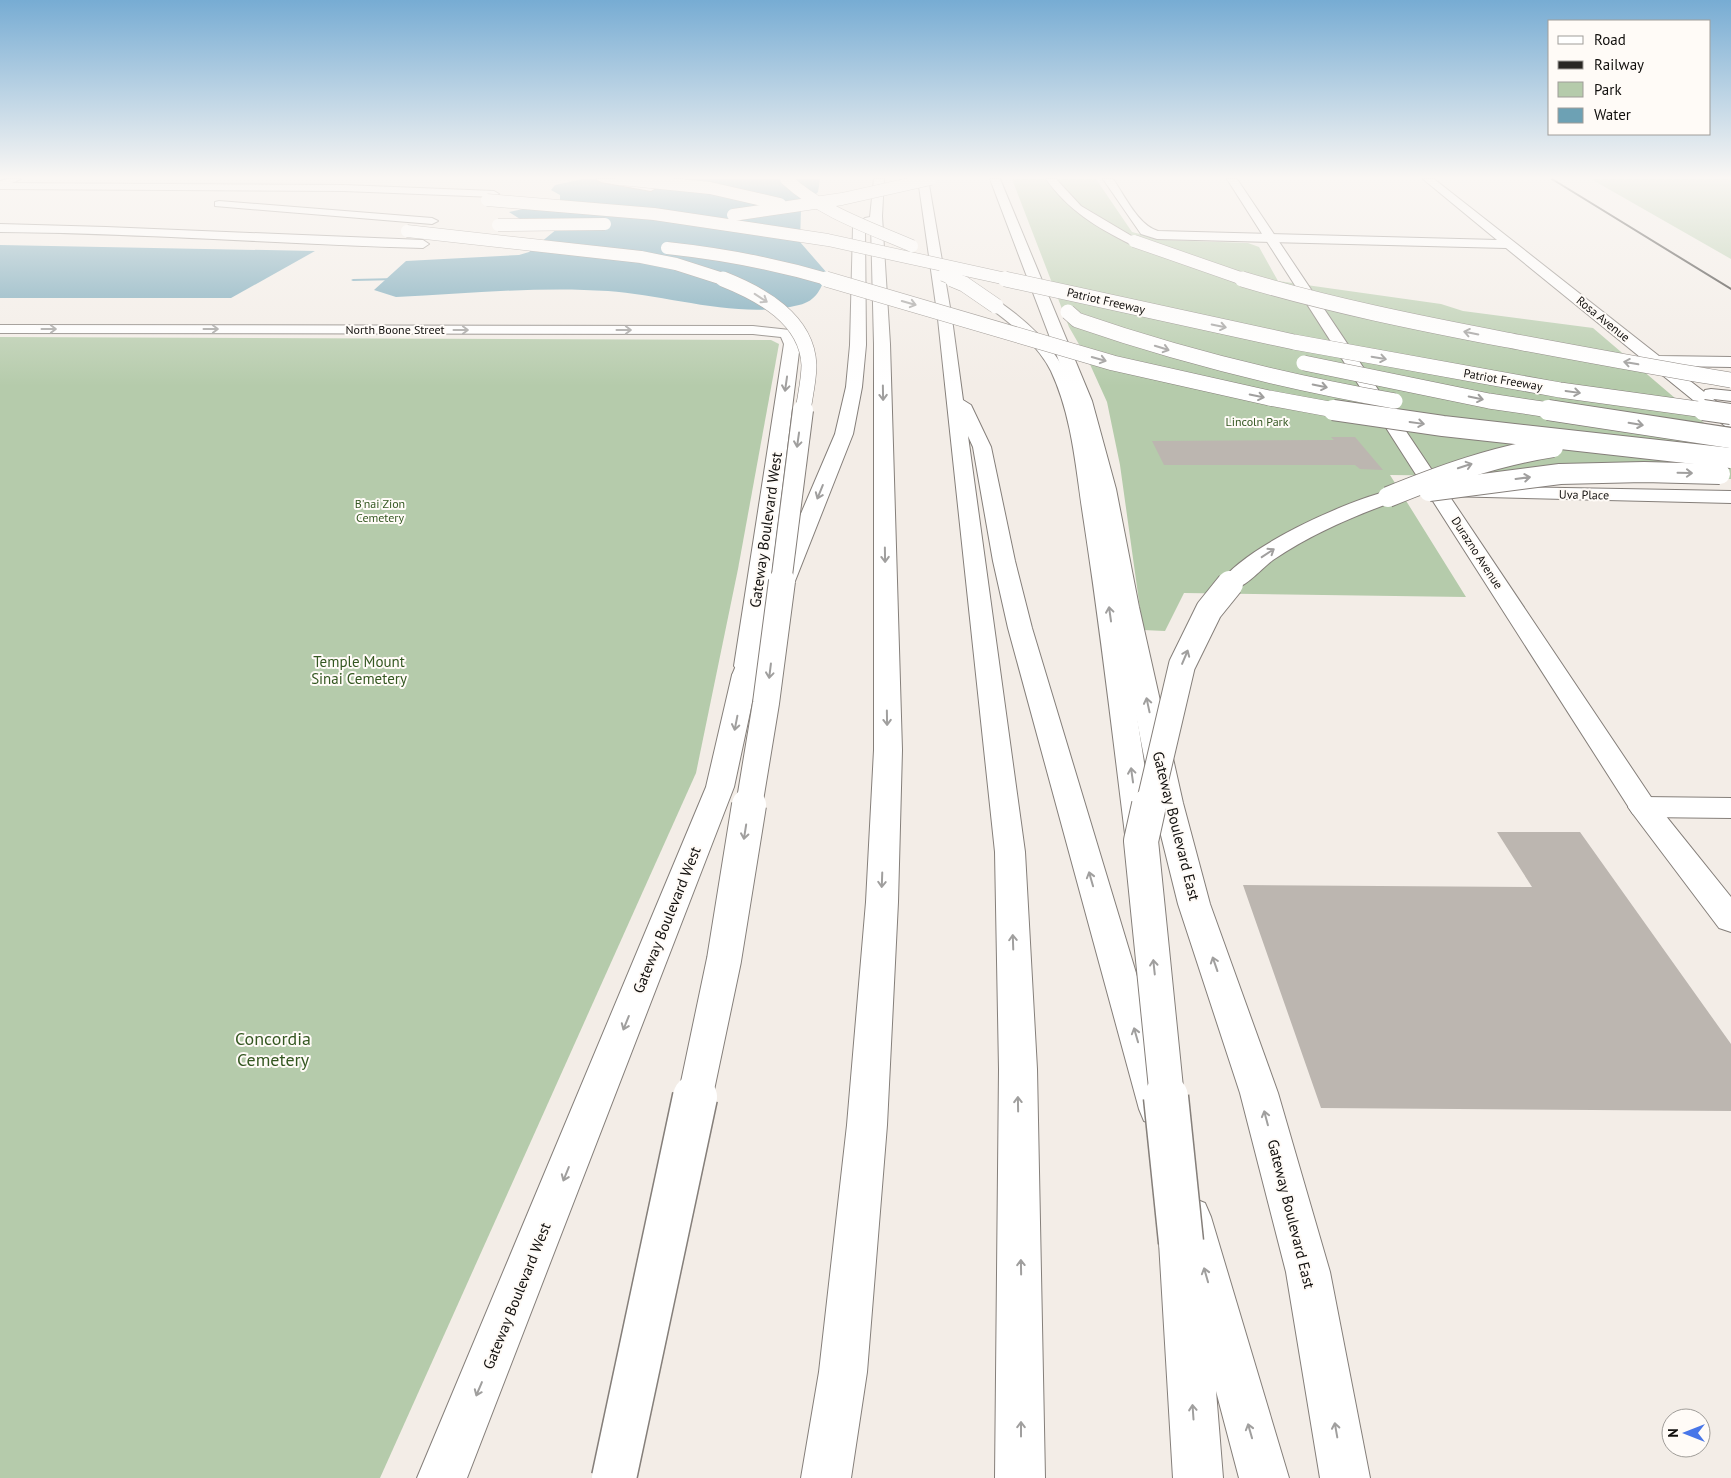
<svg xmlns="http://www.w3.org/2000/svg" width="1731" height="1478" font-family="'PT Sans',sans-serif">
<rect width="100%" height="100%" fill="#f3ede7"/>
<g fill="#b5cbab">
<path d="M1012 179H1096L1132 232 1164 240 1248 243 1259 247 1278 281 1441 304 1463 311 1593 328 1731 446V479L1390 475 1466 597 1184 593 1165 631 1143 630 1120 465 1107 402 1088 360 1069 327Z"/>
<path d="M1591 179H1731V259Z"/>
<path d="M0 337 771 340 779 344 738 569 696 773 380 1478H0Z"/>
</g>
<g fill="#6da1b4">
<path d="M583 179H820L818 192 801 209 800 242 827 273C821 288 817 301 799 305 740 320 668 295 608 291 538 286 466 294 396 297L374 290 406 261 519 255 529 252 563 224 520 219 509 212 560 201V195L551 190 555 185Z"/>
<path d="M0 245 315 251 231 298H0Z"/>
</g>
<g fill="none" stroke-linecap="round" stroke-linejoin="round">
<path fill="#6da1b4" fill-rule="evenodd" d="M397 278 399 280 353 281 351 280 353 279Z"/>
</g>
<g fill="#bcb6b0">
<path d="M1331 437H1355L1383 470 1360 469 1355 465H1164L1152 441 1334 440Z"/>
<path d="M1497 832H1580L1731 1044V1111L1321 1108 1243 885 1532 887Z"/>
</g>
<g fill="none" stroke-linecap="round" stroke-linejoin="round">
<g stroke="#857f7a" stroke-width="2">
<g id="street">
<path d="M1103 179H1113C1125 196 1138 225 1158 231L1497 240 1423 179H1434L1659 356 1731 357V367L1671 366 1731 413V427L1725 426 1506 248 1157 239 1141 234Z"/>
<path d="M0 325 753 326 790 330 799 339 800 344 760 666 756 671 747 674 738 671 734 666 784 344 781 337 753 334 0 333Z"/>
<path d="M1453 486 1731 491V503L1446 496 1443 492 1446 488Z"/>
<path d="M1643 797 1731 798V818L1643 817 1633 814 1628 807 1633 800Z"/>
</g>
</g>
<g stroke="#857f7a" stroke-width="2">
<g id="secondary">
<path d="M7 179H21L0 188V181Z"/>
<path d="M990 179H1000L1092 401 1116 489 1139 607 1183 803 1210 904 1278 1093 1330 1272 1370 1478H1320L1286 1272 1240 1093 1178 904 1153 803 1115 607 1096 489 1074 401Z"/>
<path d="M1227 179H1237L1653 800 1731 897V932L1719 928 1633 814Z"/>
<path d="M745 667 754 670 758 675 734 787 467 1478H417L706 787 732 675 736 670Z"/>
</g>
</g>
<g stroke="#857f7a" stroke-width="2">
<g id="highway">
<path d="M596 179C610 178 646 179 656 188L651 191 601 182Z"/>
<path d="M874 179H884L882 216 890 344 902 750 898 902 887 1125 867 1372 851 1478H801L819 1372 847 1125 866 902 874 750V344L871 224 865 229 866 345 862 387 853 434 758 675 754 680 745 683 736 680 732 675 835 434 846 387 850 345 853 228 865 218 870 217Z"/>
<path d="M918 179H928L952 319 963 400 971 405 991 447 1015 561 1032 628 1177 1109 1172 1121 1158 1126 1144 1121 1139 1109 1008 628 993 561 973 447 968 436 1025 852 1037 1069 1045 1478H995L999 1069 995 852 938 319Z"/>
<path d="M1046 179H1056L1081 206 1140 241 1134 245 1130 244C1096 227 1068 210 1046 179Z"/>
<path d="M0 183 344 185 494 191 499 194 494 197 344 191 0 189Z"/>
<path d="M219 201 432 218 438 221 432 224 215 206V202Z"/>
<path d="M0 224 106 227 423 240 429 244 423 248C282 244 141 233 0 232Z"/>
<path d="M996 302 1001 303C1048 336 1069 367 1085 422L1118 593 1155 834 1151 841 1140 844 1129 841 1125 834C1112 730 1100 626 1084 522 1076 472 1073 418 1051 371 1038 345 1014 326 991 309L989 306 991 303Z"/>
<path d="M1711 389 1731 391V401L1705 398 1703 394 1705 390Z"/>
<path d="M1388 491 1395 493 1398 497 1395 501C1352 517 1311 534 1273 560 1258 571 1242 594 1222 589L1219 584C1244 547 1344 502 1388 491Z"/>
<path d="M1190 1197 1205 1203 1211 1217 1289 1478H1239L1216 1391 1223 1478H1173L1159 1242 1166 1228 1171 1226 1169 1217 1175 1203Z"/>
</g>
</g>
<use href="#street" fill="#fff" fill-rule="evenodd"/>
<use href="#secondary" fill="#fff" fill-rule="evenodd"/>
<use href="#highway" fill="#fff" fill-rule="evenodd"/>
<path stroke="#292724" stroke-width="2" d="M1552 179 1731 289"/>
<g stroke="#857f7a" stroke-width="13" stroke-linecap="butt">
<g id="highway-bridge-far5">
<path d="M621 179 710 188 780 204"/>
<path d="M786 179C822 212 868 227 912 246"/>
<path d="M487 200 654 214 828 240 1011 280"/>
<path d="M733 215 842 199 931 179"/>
<path d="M498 225 605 224"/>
<path d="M407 231 641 257 676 264 726 280"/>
<path d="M1134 241 1246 280"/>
<path d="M667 248C723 254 776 264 830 280"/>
<path d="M943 275 955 280"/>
</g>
</g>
<g stroke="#857f7a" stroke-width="16" stroke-linecap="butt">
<g id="highway-bridge-far4">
<path d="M723 279C761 294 807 319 809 365 809 380 805 396 803 411"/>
<path d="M826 279 1113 363 1269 398 1340 411"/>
<path d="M952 279 964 284 996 306"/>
<path d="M1005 279 1294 342 1560 390 1712 411"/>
<path d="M1242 279C1329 305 1418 323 1507 340 1582 354 1656 368 1731 380"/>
<path d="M1068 312 1077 320C1181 356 1287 382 1395 401"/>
<path d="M1304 363 1489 401 1556 411"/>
</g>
</g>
<g stroke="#857f7a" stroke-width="22" stroke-linecap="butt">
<g id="highway-bridge-far3">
<path d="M1333 410 1443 426 1731 458"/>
<path d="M1548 410 1731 438"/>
<path d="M1703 410 1731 414"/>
<path d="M1429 491 1560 474 1644 472 1720 474"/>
<path d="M1388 497C1442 475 1495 456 1553 447"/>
<path d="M781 583 803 410"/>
</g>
</g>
<g stroke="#857f7a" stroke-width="28" stroke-linecap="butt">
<g id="highway-bridge-far2">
<path d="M749 806 766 703 782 581"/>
<path d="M1149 806 1182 665 1209 610 1230 584"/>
</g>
</g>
<g stroke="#857f7a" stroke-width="36" stroke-linecap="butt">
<g id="highway-bridge-far1">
<path d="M1149 805 1141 841 1167 1098"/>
<path d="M695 1098 724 960 749 805"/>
</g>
</g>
<g stroke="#857f7a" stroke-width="47" stroke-linecap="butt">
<g id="highway-bridge">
<path d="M1166 1097 1181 1242"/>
<path d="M614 1478 695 1097"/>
</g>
</g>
<use href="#highway-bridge-far5" stroke="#fff" stroke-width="12"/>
<use href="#highway-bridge-far4" stroke="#fff" stroke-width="15"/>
<use href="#highway-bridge-far3" stroke="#fff" stroke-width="20"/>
<use href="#highway-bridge-far2" stroke="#fff" stroke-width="26"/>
<use href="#highway-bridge-far1" stroke="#fff" stroke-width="34"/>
<use href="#highway-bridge" stroke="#fff" stroke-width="44"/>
</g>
<defs><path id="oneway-shaft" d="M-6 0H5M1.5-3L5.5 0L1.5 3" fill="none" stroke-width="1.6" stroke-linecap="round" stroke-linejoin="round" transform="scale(1.25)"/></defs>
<g stroke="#a09f9e">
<use href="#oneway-shaft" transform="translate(761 298) rotate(33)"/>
<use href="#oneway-shaft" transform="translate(909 303) rotate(16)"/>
<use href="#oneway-shaft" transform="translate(1219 326) rotate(12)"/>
<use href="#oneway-shaft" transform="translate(49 329)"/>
<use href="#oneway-shaft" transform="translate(211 329)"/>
<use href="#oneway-shaft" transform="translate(461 330)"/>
<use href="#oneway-shaft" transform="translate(624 330)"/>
<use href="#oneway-shaft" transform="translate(1471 333) rotate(-169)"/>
<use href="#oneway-shaft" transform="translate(1162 348) rotate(17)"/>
<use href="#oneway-shaft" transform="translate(1379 358) rotate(10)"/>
<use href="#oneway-shaft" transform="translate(1099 359) rotate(16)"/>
<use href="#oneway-shaft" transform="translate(1631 363) rotate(-170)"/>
<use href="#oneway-shaft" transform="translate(786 384) rotate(98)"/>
<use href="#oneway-shaft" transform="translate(1320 386) rotate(12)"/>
<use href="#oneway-shaft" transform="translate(1573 392) rotate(8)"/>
<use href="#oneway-shaft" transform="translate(883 393) rotate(89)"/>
<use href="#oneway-shaft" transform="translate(1257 396) rotate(12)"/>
<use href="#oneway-shaft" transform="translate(1476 398) rotate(12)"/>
<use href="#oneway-shaft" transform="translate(1417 423) rotate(8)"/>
<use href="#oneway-shaft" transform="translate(1636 424) rotate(9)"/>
<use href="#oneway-shaft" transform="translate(798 440) rotate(98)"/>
<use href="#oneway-shaft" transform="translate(1465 466) rotate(-18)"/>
<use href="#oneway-shaft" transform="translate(1685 473) rotate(1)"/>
<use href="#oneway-shaft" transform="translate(1523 478) rotate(-7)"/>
<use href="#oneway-shaft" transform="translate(820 492) rotate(112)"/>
<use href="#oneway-shaft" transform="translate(1268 553) rotate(-33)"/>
<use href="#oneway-shaft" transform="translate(885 555) rotate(89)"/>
<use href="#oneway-shaft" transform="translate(1110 614) rotate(-98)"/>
<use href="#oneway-shaft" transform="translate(1185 657) rotate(-67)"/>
<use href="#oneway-shaft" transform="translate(770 671) rotate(97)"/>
<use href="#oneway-shaft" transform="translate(1148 705) rotate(-102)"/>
<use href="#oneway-shaft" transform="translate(887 718) rotate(89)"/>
<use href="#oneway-shaft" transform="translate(736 723) rotate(101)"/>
<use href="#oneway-shaft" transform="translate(1132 775) rotate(-98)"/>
<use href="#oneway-shaft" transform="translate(745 832) rotate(99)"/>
<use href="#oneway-shaft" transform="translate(1091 879) rotate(-106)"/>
<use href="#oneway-shaft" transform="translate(882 880) rotate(92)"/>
<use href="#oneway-shaft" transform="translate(1013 942) rotate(-92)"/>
<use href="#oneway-shaft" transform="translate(1215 964) rotate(-109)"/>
<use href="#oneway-shaft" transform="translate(1154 967) rotate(-96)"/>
<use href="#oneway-shaft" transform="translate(626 1023) rotate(112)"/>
<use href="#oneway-shaft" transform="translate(1136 1035) rotate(-106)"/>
<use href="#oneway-shaft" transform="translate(1018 1104) rotate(-91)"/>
<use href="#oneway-shaft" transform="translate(1266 1118) rotate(-105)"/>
<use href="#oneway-shaft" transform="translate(566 1174) rotate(112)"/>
<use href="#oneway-shaft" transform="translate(1021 1267) rotate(-91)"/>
<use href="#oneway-shaft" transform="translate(1206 1275) rotate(-106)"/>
<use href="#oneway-shaft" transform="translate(479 1389) rotate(113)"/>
<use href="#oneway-shaft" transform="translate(1193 1412) rotate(-94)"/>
<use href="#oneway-shaft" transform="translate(1021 1429) rotate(-90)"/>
<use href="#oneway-shaft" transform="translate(1336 1430) rotate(-100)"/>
<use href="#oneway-shaft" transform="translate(1250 1431) rotate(-106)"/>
</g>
<linearGradient id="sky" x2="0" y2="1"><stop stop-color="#77acd3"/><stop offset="0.46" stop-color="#faf7f4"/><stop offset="1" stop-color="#faf7f4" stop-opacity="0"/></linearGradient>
<rect width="1731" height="386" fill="url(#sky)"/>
<g text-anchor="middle" stroke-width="4" stroke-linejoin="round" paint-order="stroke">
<g font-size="12" fill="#110f0d" stroke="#fffbf7">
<text transform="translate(1106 301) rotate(13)" y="4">Patriot Freeway</text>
<text transform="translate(1603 319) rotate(39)" y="4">Rosa Avenue</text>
<text x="395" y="334">North Boone Street</text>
<text transform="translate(1503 380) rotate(10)" y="4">Patriot Freeway</text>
<text transform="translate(1584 495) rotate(1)" y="4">Uva Place</text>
<text transform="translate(1477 553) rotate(57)" y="4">Durazno Avenue</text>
</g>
<g font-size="12" fill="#345721" stroke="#fffbf7">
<text x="1257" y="426">Lincoln Park</text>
<text x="380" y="508">B'nai Zion<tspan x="380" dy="14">Cemetery</tspan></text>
</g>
<g font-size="15" fill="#110f0d" stroke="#fffbf7">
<text transform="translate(766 530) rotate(-82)" y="5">Gateway Boulevard West</text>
<text transform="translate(1176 826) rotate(76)" y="5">Gateway Boulevard East</text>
<text transform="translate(667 920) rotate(-68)" y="5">Gateway Boulevard West</text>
<text transform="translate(1291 1214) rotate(76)" y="5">Gateway Boulevard East</text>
<text transform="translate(517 1296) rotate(-68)" y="5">Gateway Boulevard West</text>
</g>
<g font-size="15" fill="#345721" stroke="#fffbf7">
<text x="359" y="667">Temple Mount<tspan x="359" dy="17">Sinai Cemetery</tspan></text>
</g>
<g font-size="18" fill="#345721" stroke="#fffbf7">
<text x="273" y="1045">Concordia<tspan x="273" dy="21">Cemetery</tspan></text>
</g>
</g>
<rect x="1548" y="20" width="162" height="115" fill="#fffbf7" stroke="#a09d99"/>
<rect x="1558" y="36" width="25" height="8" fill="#ffffff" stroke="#a09d99"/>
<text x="1594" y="45" font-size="15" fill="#110f0d">Road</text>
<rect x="1558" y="61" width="25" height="8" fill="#292724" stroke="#a09d99"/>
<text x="1594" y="70" font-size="15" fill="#110f0d">Railway</text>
<rect x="1558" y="82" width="25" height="15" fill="#b5cbab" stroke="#a09d99"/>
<text x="1594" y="95" font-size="15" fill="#110f0d">Park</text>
<rect x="1558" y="108" width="25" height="15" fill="#6da1b4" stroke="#a09d99"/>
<text x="1594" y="120" font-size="15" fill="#110f0d">Water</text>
<g transform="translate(1686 1433) rotate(270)"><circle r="24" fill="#fffbf7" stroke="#a09d99"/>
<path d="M0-4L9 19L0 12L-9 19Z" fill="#4876e8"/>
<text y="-8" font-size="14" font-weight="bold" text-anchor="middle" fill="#110f0d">N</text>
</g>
</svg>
